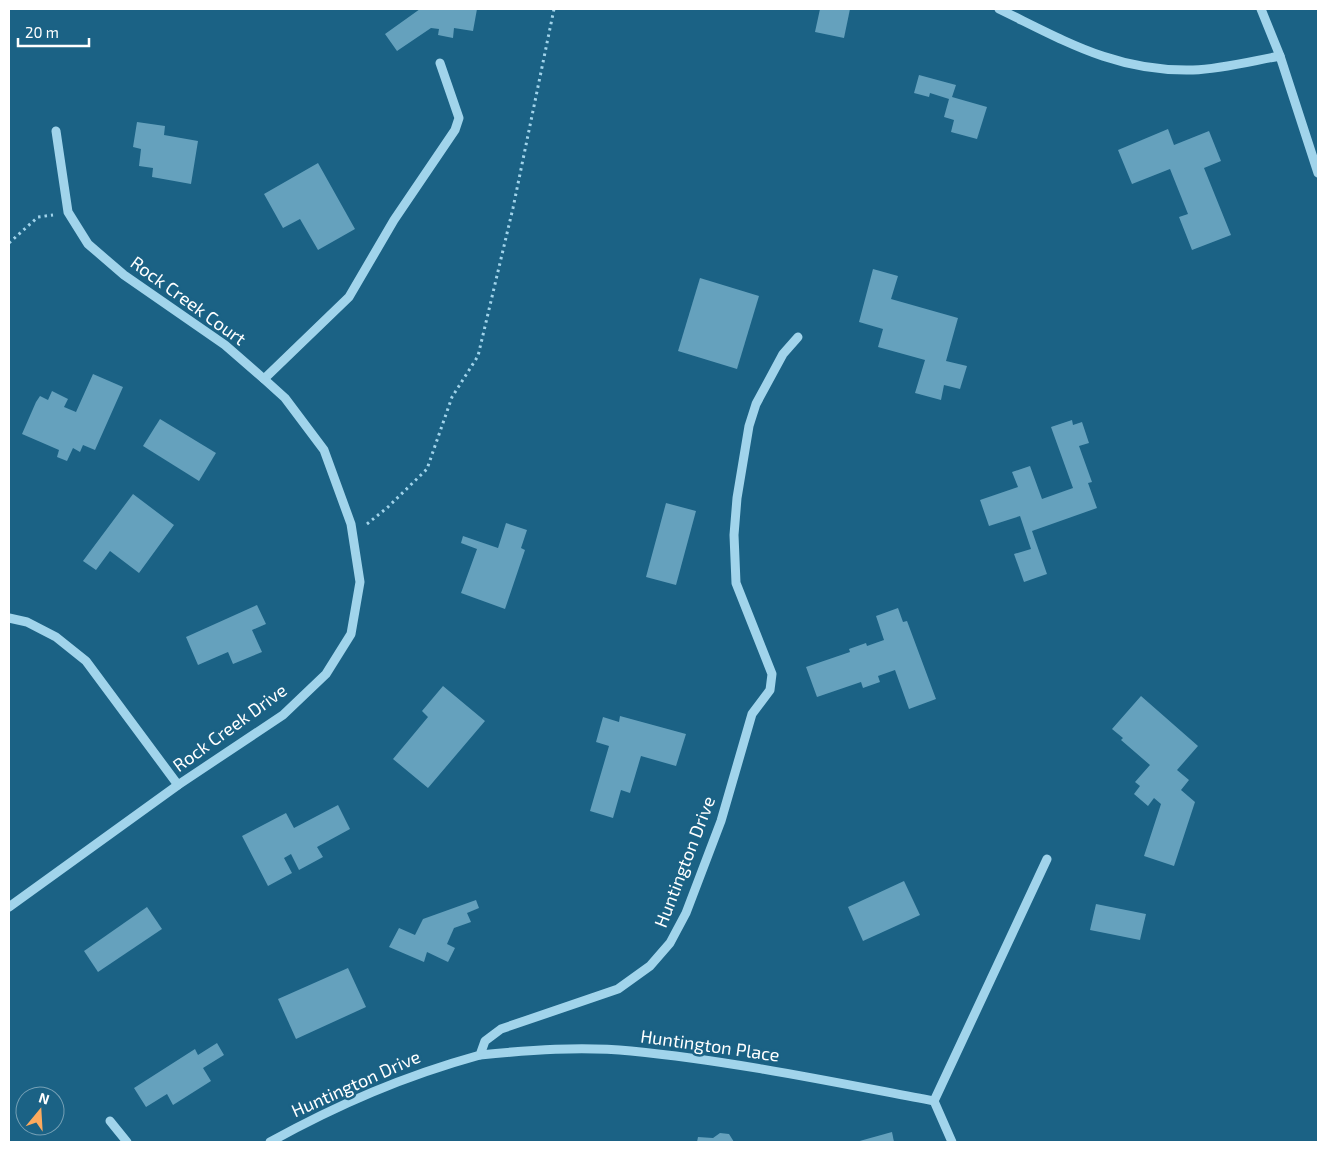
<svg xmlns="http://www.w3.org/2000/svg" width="1327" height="1151" font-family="'Exo 2',sans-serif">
<rect width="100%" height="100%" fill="#1b6285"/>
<g fill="#65a1bd">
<path d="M420 9H477L473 31 454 28 453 38 438 35 439 29 431 28 397 51 385 34Z"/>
<path d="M820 9H850L844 38 815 32Z"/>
<path d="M919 75 956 85 952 97 987 107 977 139 951 132 954 120 944 117 949 99 930 93 929 97 914 93Z"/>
<path d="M137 122 165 126 164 135 198 141 191 184 152 177 153 168 139 166 141 149 133 147Z"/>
<path d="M1168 129 1174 145 1209 131 1221 161 1204 168 1231 235 1192 250 1179 217 1188 214 1170 169 1132 184 1118 150Z"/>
<path d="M318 163 355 229 318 250 300 219 283 228 264 194Z"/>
<path d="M873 269 898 276 891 299 958 318 946 361 967 366 960 389 944 385 941 400 915 393 925 360 878 347 883 329 859 322Z"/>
<path d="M700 278 759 296 737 369 678 351Z"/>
<path d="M93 374 123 387 95 450 83 445 80 452 73 448 67 461 57 457 59 450 22 434 36 402 40 396 48 400 52 391 68 399 64 407 76 412Z"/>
<path d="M160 419 216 453 199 481 143 446Z"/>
<path d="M1072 420 1073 425 1082 422 1089 443 1079 446 1092 482 1088 483 1097 508 1032 531 1047 574 1024 582 1014 554 1031 549 1020 516 989 526 980 500 1018 487 1012 472 1030 466 1042 499 1073 488 1051 427Z"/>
<path d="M133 494 174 525 139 573 110 551 96 570 83 561Z"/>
<path d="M666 503 696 511 676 585 646 577Z"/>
<path d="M506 523 527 530 521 548 525 550 505 609 461 593 477 549 461 543 463 536 498 548Z"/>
<path d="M257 605 266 624 252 630 262 652 233 664 228 652 198 665 186 637Z"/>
<path d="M898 608 903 622 907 621 936 699 909 709 895 670 878 676 880 682 863 688 861 682 817 697 806 667 850 652 849 649 866 643 867 646 884 640 876 616Z"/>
<path d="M443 686 485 721 428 788 393 759 428 717 422 711Z"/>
<path d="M1141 696 1198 746 1177 770 1189 780 1181 790 1195 802 1174 866 1144 856 1161 804 1154 798 1148 806 1134 794 1140 786 1135 782 1150 765 1121 740 1123 738 1112 729Z"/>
<path d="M620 716 686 734 676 766 641 756 630 793 621 790 613 818 590 811 609 746 596 742 603 717 619 722Z"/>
<path d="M338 805 350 829 317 847 323 857 299 870 291 854 284 858 292 873 268 886 242 836 286 813 294 828Z"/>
<path d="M904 881 920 915 863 941 848 907Z"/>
<path d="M476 900 479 908 467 913 471 922 454 928 447 944 455 948 448 962 427 952 424 962 389 947 399 928 415 935 423 919Z"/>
<path d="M1096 904 1146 914 1140 940 1090 930Z"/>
<path d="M147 907 162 929 98 972 84 951Z"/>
<path d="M348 968 366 1007 296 1039 278 999Z"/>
<path d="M217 1043 224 1055 203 1068 211 1081 173 1105 167 1094 146 1107 134 1088 195 1049 198 1055Z"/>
<path d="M892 1132 894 1142H856Z"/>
<path d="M720 1133 729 1134 734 1142H697L698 1137 713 1138Z"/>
</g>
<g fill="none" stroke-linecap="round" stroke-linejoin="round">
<g stroke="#a1d4eb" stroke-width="3" stroke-dasharray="2.5 4" stroke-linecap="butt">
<path d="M9 243 38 217 53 215"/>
<path d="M367 524 388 507 427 469 452 397 478 356 513 208 554 9"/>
</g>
<g stroke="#a1d4eb" stroke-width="9">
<path d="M999 9C1065 41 1116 72 1193 70 1222 69 1252 61 1280 56"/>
<path d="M1261 9 1280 56 1318 173"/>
<path d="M264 379 349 297 394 220 455 130 459 118 440 63"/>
<path d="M9 618 27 622 56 637 86 661 178 785"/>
<path d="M9 907 178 785 283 715 326 674 351 634 360 582 351 524 324 450 285 398 264 379 225 345 124 275 88 244 68 212 56 131"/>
<path d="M480 1055C530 1050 581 1046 631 1051 733 1061 833 1082 934 1101L952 1142"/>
<path d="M934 1101 1047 859"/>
<path d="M110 1121 127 1142"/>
<path d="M270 1142C339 1104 404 1076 480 1055L485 1041 501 1029 618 989 650 966 670 943 686 913 721 821 752 714 770 690 772 674 736 583 734 535 737 498 749 426 756 404 783 354 798 337"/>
</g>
</g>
<g text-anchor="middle" stroke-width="5" stroke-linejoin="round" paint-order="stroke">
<g font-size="18" fill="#fff" stroke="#1b6285">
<text transform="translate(188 301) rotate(36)" y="6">Rock Creek Court</text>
<text transform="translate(230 728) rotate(-36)" y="6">Rock Creek Drive</text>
<text transform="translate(685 862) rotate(-69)" y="6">Huntington Drive</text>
<text transform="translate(710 1046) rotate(8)" y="6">Huntington Place</text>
<text transform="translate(356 1084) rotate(-24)" y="6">Huntington Drive</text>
</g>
</g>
<rect width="1327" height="1151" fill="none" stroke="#ffffff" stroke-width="20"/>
<g transform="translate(40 1111) rotate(18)"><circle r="24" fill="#1b6285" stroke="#76a1b6"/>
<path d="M0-4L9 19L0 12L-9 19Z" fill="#fdaa5e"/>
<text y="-8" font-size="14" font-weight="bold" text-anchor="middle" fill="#ffffff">N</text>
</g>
<path d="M18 38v8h71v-8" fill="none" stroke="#ffffff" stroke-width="2.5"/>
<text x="25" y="38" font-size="15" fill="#ffffff" stroke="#1b6285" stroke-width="4" paint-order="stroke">20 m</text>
</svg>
